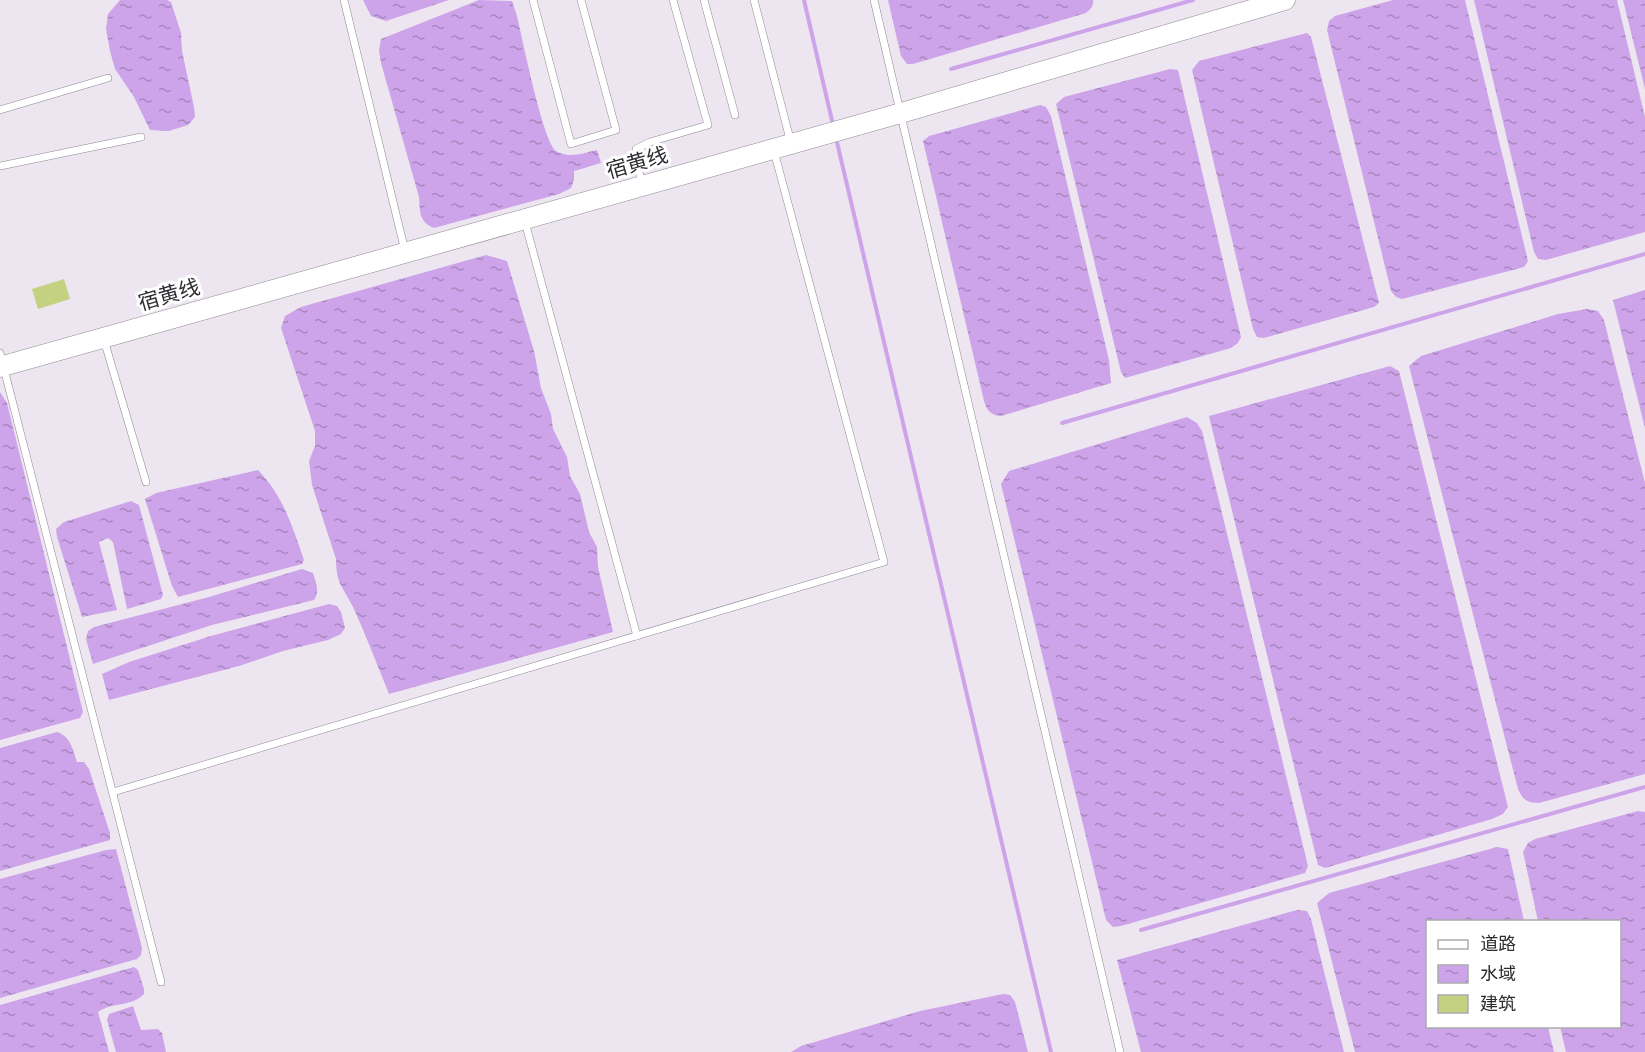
<svg xmlns="http://www.w3.org/2000/svg" width="1645" height="1052" font-family="'PT Sans Narrow','Noto Sans SC',sans-serif">
<defs>
<pattern id="water-ripples" width="26" height="14" patternUnits="userSpaceOnUse" patternTransform="scale(1.5)"><rect width="26" height="14" fill="#cda4e9"/><path d="M2 4q2-2 4 0t4 0M15 11q2-2 4 0t4 0" fill="none" stroke="#a786bd"/></pattern>
</defs>
<rect width="100%" height="100%" fill="#ede6f1"/>
<g fill="url(#water-ripples)">
<path d="M120 0H167L171 2 181 33 182 51 194 107 195 117 188 125 169 131 150 130 134 97 115 69 110 51 106 29 108 14Z"/>
<path d="M363 0H449L386 21 371 16Z"/>
<path d="M479 0 512 1 517 16C522 37 543 142 556 151 568 159 584 153 597 150L601 163 574 171V180L571 188 559 194 434 228C419 222 420 212 419 197L381 63 379 50 381 39Z"/>
<path d="M888 0H1093C1094 6 1090 10 1086 13L913 64H907L901 56Z"/>
<path d="M1393 0H1465L1528 261 1524 267 1402 299 1396 297 1391 291 1327 30 1329 21 1335 16Z"/>
<path d="M1474 0H1617L1645 117V232L1546 260 1538 259 1534 252Z"/>
<path d="M1623 0H1645V89Z"/>
<path d="M1307 33 1311 37 1379 303 1374 307 1264 338 1257 337 1253 329 1192 70 1199 61Z"/>
<path d="M1170 69 1178 70 1241 337 1238 343 1231 348 1125 378 1121 372 1056 104 1064 97Z"/>
<path d="M1040 105 1046 107 1051 116 1109 360 1111 383 1001 416C991 415 987 411 984 401L923 141 929 136Z"/>
<path d="M486 255 507 261 534 351 541 388 551 414 553 429 567 457 570 476 580 494 589 532 597 547 598 567 613 632 389 694C377 665 366 635 353 607 343 587 336 584 336 559L312 485 309 461 315 446V431L281 328 285 316 301 307Z"/>
<path d="M1645 290V428L1613 300Z"/>
<path d="M1587 309 1598 311 1604 320 1645 483V774L1539 803C1527 803 1523 800 1518 789L1409 366 1421 356 1558 314Z"/>
<path d="M1390 366 1399 371 1508 807 1503 814 1492 819 1325 868 1318 865 1209 416Z"/>
<path d="M0 392 7 403 83 712 80 718 0 740Z"/>
<path d="M1187 417 1197 423 1202 431 1308 866 1305 873 1121 926 1113 927 1106 920 1001 484 1009 471Z"/>
<path d="M258 470C284 497 292 526 304 560L302 564 178 597 172 586 145 499 156 493Z"/>
<path d="M131 501 139 505 163 595 161 599 127 609 113 542 108 538 99 542 117 610 82 617 57 537 56 529 64 522Z"/>
<path d="M302 569 313 573C316 583 320 591 314 600L212 625 93 664 86 639 88 631 94 627 209 597Z"/>
<path d="M329 604 337 606 341 612 345 628 341 634 328 640 283 651 239 666 109 700 102 674 129 662 211 636Z"/>
<path d="M57 732C70 736 73 749 77 762H84L89 769 110 833V840L0 871V748Z"/>
<path d="M1638 811 1645 812V1052H1566L1560 1027 1620 1026V922L1538 921 1523 852 1528 843 1535 839Z"/>
<path d="M1497 847 1508 849 1524 921 1428 922V1026L1548 1027 1554 1052H1355L1317 903 1329 893Z"/>
<path d="M116 849 142 948 141 955 137 959 0 998V879L106 850Z"/>
<path d="M1297 910 1307 911 1311 919 1344 1052H1141L1117 960Z"/>
<path d="M134 967 138 970 144 989V994C132 1007 111 1002 98 1012L109 1052H0V1005Z"/>
<path d="M1003 994 1010 995 1015 1002 1028 1052H791L801 1046 920 1011Z"/>
<path d="M133 1006 141 1030 158 1029 162 1033 166 1052H116L107 1020 109 1014Z"/>
</g>
<g fill="none" stroke-linecap="round" stroke-linejoin="round">
<g stroke="#cda4e9" stroke-width="4">
<path d="M804 0 833 125"/>
<path d="M951 69 1193 0"/>
<path d="M836 138 1051 1052"/>
<path d="M1062 423 1645 254"/>
<path d="M1141 930 1645 787"/>
</g>
</g>
<path fill="#c4d180" d="M64 279 70 299 38 309 32 289Z"/>
<g fill="none" stroke-linecap="round" stroke-linejoin="round">
<g stroke="#8e8892" stroke-width="8">
<g id="lane">
<path d="M344 0 405 251"/>
<path d="M533 0 571 144 616 130 581 0"/>
<path d="M704 0 735 115"/>
<path d="M754 0 791 143"/>
<path d="M874 0 1120 1052"/>
<path d="M0 110 108 78"/>
<path d="M0 166 141 137"/>
<path d="M643 185 636 162V149L650 142 708 125 673 0"/>
<path d="M525 222 637 636"/>
<path d="M104 340 146 482"/>
<path d="M0 353 161 982"/>
<path d="M113 792 884 562 774 151"/>
</g>
</g>
<g stroke="#8e8892" stroke-width="21">
<path id="secondary" d="M0 367 901 113 1285 0"/>
</g>
<use href="#lane" stroke="#fff" stroke-width="7"/>
<use href="#secondary" stroke="#fff" stroke-width="20"/>
</g>
<g text-anchor="middle" stroke-width="6" stroke-linejoin="round" paint-order="stroke">
<g font-size="21" fill="#2f2d31" stroke="#fff">
<text transform="translate(637 163) rotate(-16)" y="7">宿黄线</text>
<text transform="translate(169 295) rotate(-16)" y="7">宿黄线</text>
</g>
</g>
<rect x="1426" y="920" width="195" height="108" fill="#ffffff" stroke="#acabad" stroke-width="1.5"/>
<rect x="1438" y="940" width="30" height="9" fill="#ffffff" stroke="#acabad" stroke-width="1.5"/>
<text x="1480" y="950" font-size="18" fill="#2f2d31">道路</text>
<rect x="1438" y="965" width="30" height="18" fill="url(#water-ripples)" stroke="#acabad" stroke-width="1.5"/>
<text x="1480" y="980" font-size="18" fill="#2f2d31">水域</text>
<rect x="1438" y="995" width="30" height="18" fill="#c4d180" stroke="#acabad" stroke-width="1.5"/>
<text x="1480" y="1010" font-size="18" fill="#2f2d31">建筑</text>
</svg>
